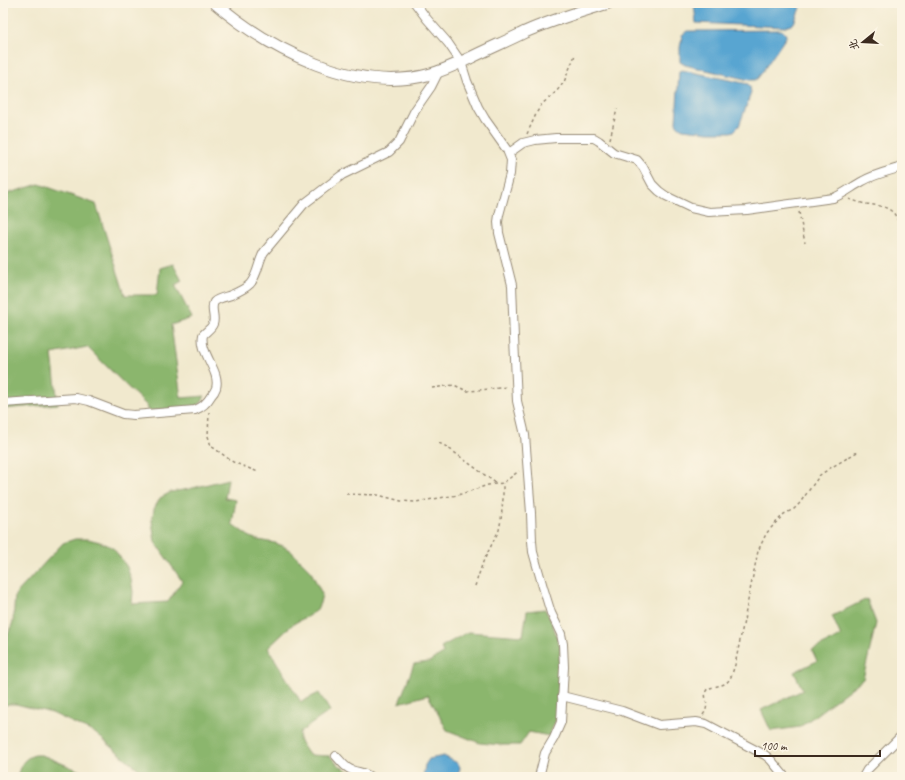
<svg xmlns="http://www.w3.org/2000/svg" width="905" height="780" font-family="Caveat,'LXGW WenKai TC',sans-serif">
<rect width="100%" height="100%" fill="#fcf5e5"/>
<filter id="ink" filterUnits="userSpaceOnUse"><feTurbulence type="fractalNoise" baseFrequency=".025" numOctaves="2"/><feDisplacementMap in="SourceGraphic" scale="8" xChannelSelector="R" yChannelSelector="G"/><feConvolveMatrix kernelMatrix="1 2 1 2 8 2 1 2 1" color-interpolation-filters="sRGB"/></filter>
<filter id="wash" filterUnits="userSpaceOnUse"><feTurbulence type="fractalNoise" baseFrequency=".012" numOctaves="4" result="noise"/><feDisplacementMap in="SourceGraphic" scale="16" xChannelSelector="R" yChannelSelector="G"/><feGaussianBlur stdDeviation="0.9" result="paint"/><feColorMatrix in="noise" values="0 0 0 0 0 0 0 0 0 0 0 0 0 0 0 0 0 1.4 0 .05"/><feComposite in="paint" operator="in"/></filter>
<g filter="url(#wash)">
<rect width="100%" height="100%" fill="#f1e9ce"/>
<g fill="#8bb66d" stroke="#637046">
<path d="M39 184 96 204 125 295H157L160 268 173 264 182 281 175 285 192 318 171 325 181 398 205 396 200 404 189 409 149 411 147 406 87 347 52 354 58 404 3 409V195Z"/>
<path d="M228 479 225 498 236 500 232 524 250 537 258 540 275 543 283 546 291 551 310 570 322 594 320 603 316 611 308 616 293 624 268 648 301 702 319 693 330 711 300 732 299 740 309 755 330 756 337 764 357 777H148L95 733 52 713 16 704H9L3 706V647L13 622 15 595 63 543 75 539H88L100 542 112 547 120 557 127 567 131 579 133 592 132 604 168 602 182 581 155 542 152 521 154 509 160 498 171 492 189 489Z"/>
<path d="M867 599 876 623 863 679 800 727 771 731 761 710 803 690 794 672 817 661 812 650 841 636 832 616Z"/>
<path d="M545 609 553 625 560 647 558 715 549 736 529 732 520 745H501L480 743 447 730 428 695 399 703 414 664 429 662 443 653 441 647 468 632 523 636 527 611Z"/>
<path d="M35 755H41L47 757 89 775 96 777H17C20 766 23 758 35 755Z"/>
</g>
<g fill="#59a5d1" stroke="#4a6878">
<path d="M694 3H802L794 23 791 25 785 27 696 23Z"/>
<path d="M781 30C785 32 786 34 786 37L758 78 755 80H749L685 65 680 62V48L682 35 687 31H690Z"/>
<path d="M682 70 748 84 750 87 751 93 739 126 734 131 731 132H709L683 129C680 128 678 126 676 123L679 71Z"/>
<path d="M444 756C448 759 460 762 460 768 460 770 457 775 456 777H423L425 765 429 759Z"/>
</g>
</g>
<g filter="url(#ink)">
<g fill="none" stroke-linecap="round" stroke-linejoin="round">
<g stroke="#968a76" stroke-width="10">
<g id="street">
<path d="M415 3 427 19 448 43 461 62 467 81 478 107 485 119 507 150 511 160 510 174 499 215 498 222 499 233 512 285 514 338 517 401 525 435 531 513 532 541 533 552 543 587 551 613 561 634 563 644 564 667 561 722 554 738 545 753 539 777"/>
<path d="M509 153 523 143 535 140 556 138H594L599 141 614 153 637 160 643 167 652 184 659 191 666 196 691 208 709 212 747 210 833 198C844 194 853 186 863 181 875 174 889 171 902 167"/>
<path d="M3 403 76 398 89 401 123 414 134 415 195 410C203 407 207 403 211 396 213 394 215 391 216 388 221 371 199 353 203 335 206 331 211 329 213 324 216 317 210 309 214 302 218 298 226 297 231 295 238 292 245 289 250 284 258 275 258 262 264 252L304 204 342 175 389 152 399 142 415 110 431 87 439 71"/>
<path d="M562 696 622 711 659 725 696 722 706 724 765 755 771 760 785 777"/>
<path d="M336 756C340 760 344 766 348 768 355 773 364 771 370 777"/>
<path d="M863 777 867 770 902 735"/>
</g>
</g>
<g stroke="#968a76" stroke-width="13">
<path id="secondary" d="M215 3C270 50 357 95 431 74 445 70 457 64 470 58 488 49 507 41 525 32 552 20 580 12 608 3"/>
</g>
<g stroke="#968a76" stroke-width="1.5" stroke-dasharray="3 3" stroke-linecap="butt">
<path d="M527 134 537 112 542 104 556 92 564 82 575 55"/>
<path d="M610 139 617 109"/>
<path d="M849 199C852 200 855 201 858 202 873 207 891 202 898 221 901 226 901 233 902 239"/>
<path d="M799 212 805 243"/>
<path d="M432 388 454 385 467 391H470L508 387"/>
<path d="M209 412 208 436 211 446 233 462 258 472"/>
<path d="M439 443 447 447 497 484"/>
<path d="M346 494 378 495 401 501 415 502 458 495 488 485 503 483 519 471"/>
<path d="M475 586 483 562 499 530 501 520 503 499V483"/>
<path d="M703 715C711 704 703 698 706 691 709 685 724 688 729 680 732 676 733 670 735 665L758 551 766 534 770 529 784 514 794 509 799 504 820 475 832 467 859 451"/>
</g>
<use href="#street" stroke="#fff" stroke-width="8"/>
<use href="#secondary" stroke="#fff" stroke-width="11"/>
</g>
</g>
<rect width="905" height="780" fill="none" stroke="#fcf5e5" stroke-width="16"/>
<g transform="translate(863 42) rotate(252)" stroke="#fcf5e5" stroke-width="3" paint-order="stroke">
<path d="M0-3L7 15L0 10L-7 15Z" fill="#3b2a1e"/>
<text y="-6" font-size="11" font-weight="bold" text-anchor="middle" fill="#3b2a1e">北</text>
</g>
<path d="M755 750v6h125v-6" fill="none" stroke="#3b2a1e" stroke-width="2"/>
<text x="761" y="750" font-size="12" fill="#3b2a1e" stroke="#fcf5e5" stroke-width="3" paint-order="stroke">100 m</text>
</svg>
